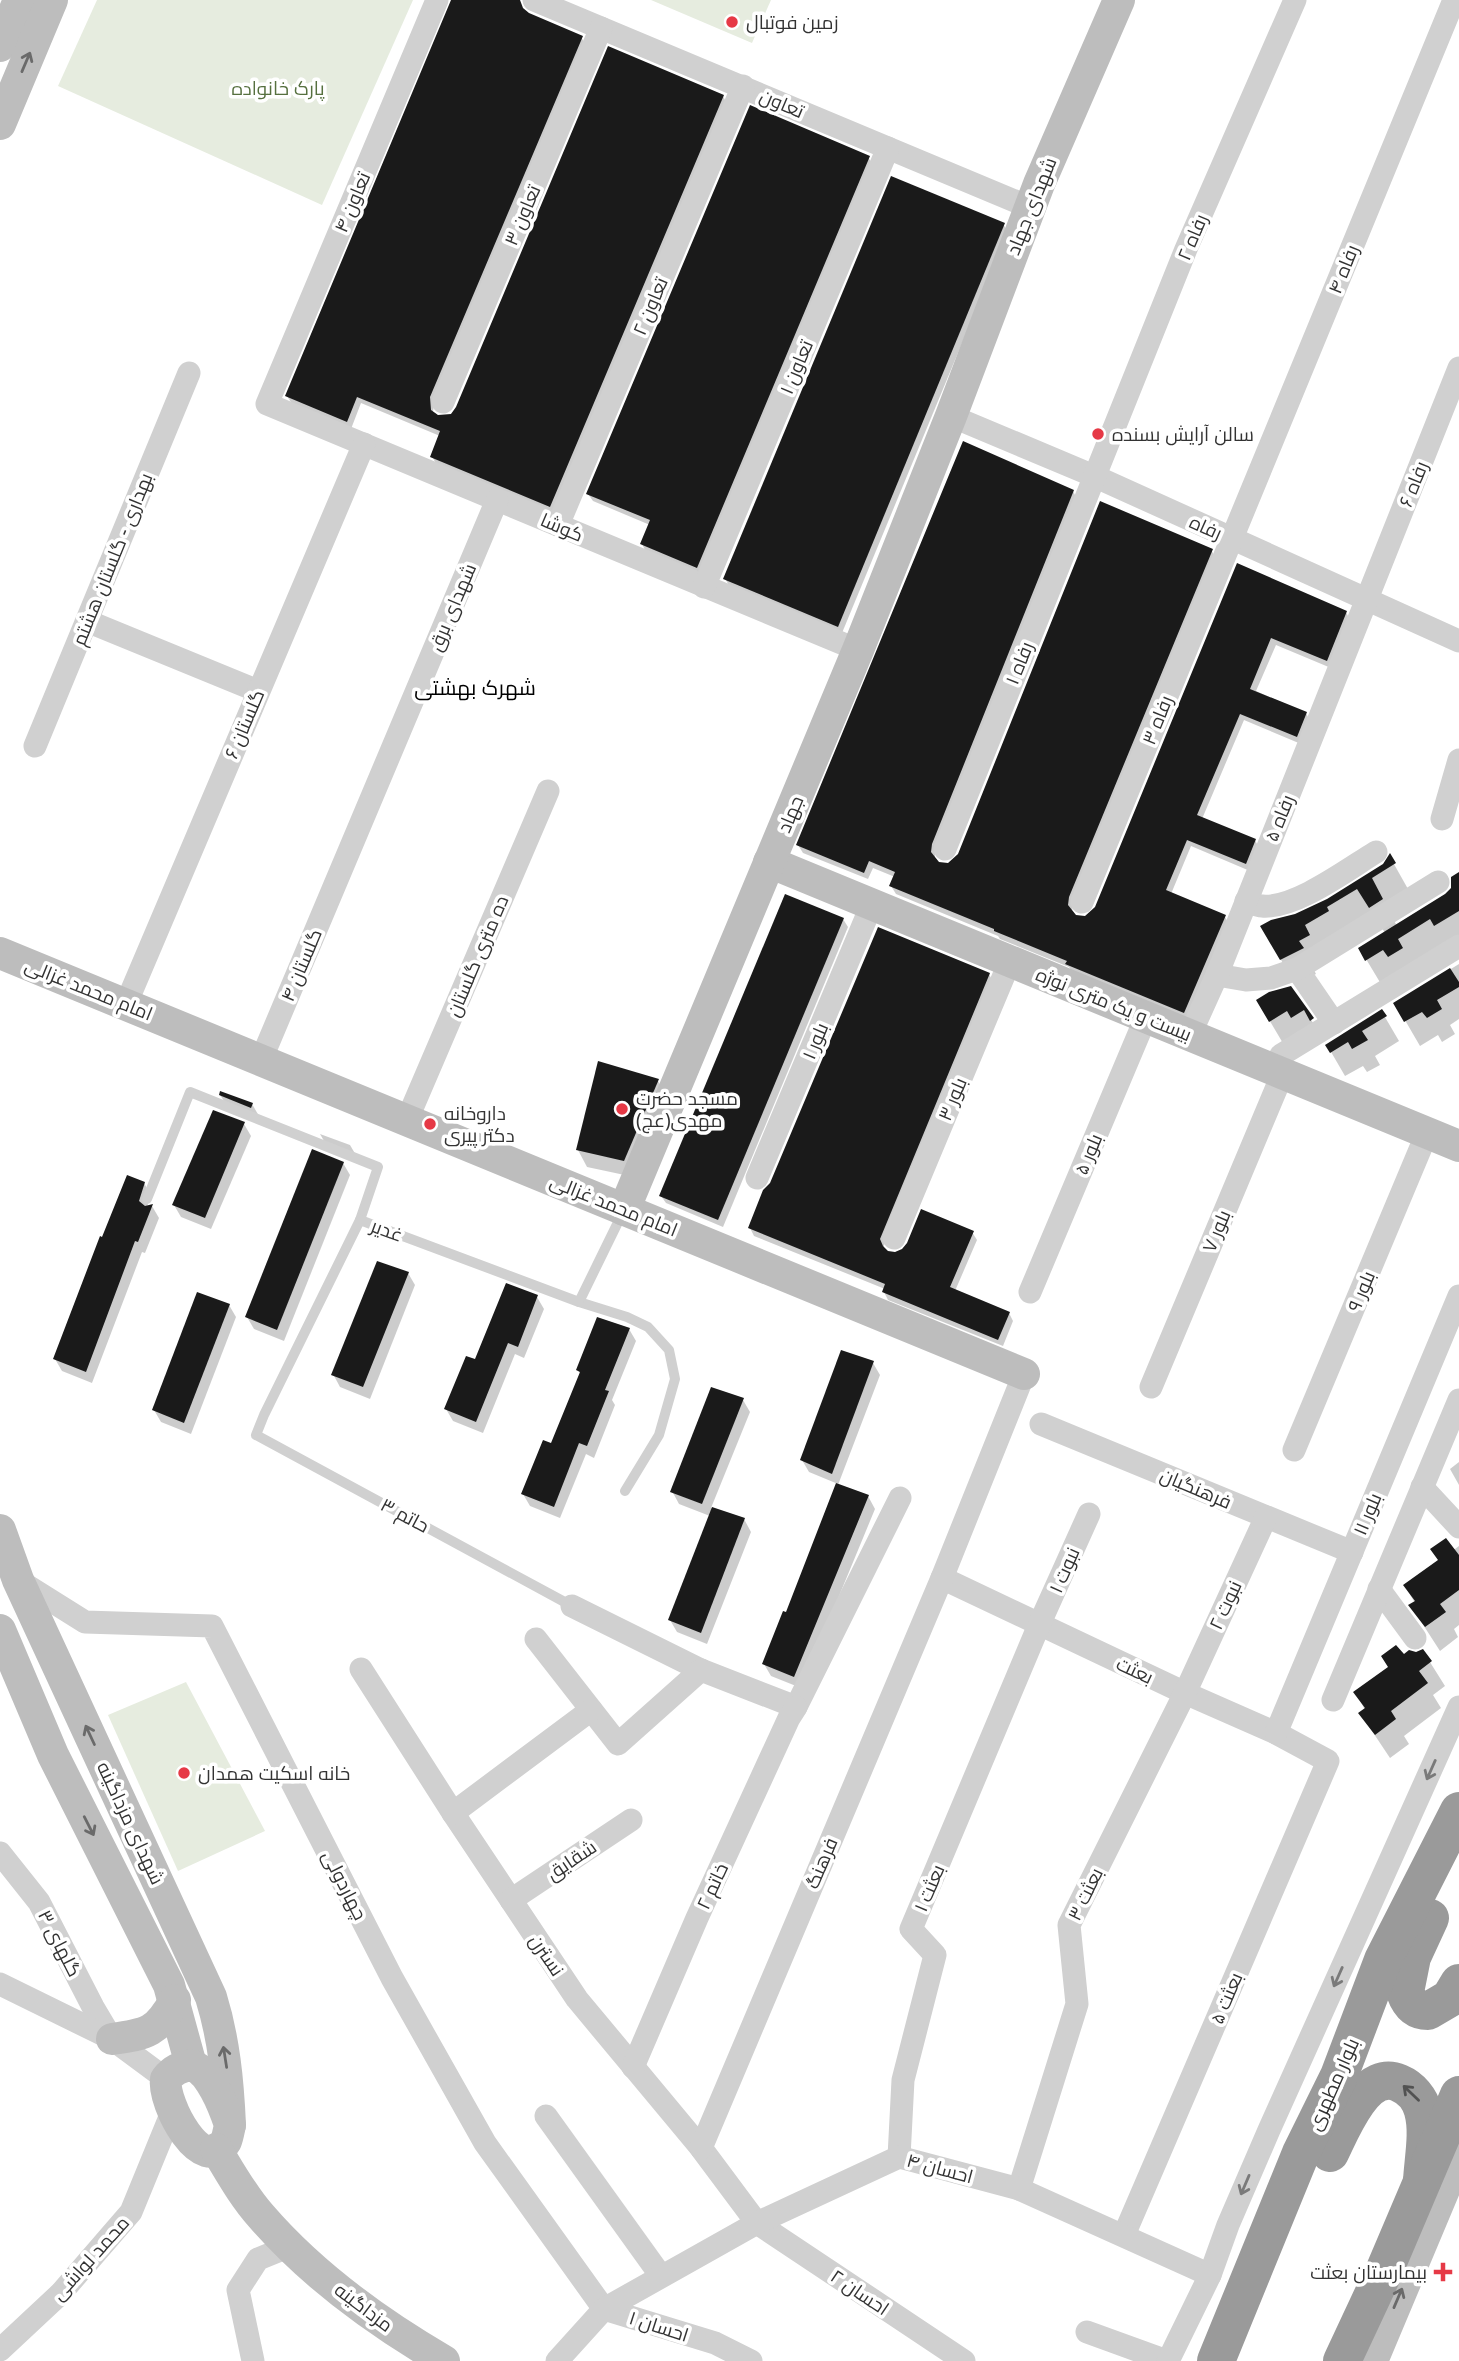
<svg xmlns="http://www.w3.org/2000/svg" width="1459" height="2361" font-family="'Noto Sans',Cairo,sans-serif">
<rect width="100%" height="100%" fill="#fff"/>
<g fill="#e6ecdf">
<path d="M97 0H413L322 205 58 86Z"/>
<path d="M651 0H771L752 43Z"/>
<path d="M186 1682 265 1831 178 1871 108 1715Z"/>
</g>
<g fill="#0003">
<path d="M452 0H510L528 14 581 37 586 45 434 405 433 412 436 416 446 418 457 409 723 96 727 104 555 514 436 464 432 456 440 436 361 403 351 429 292 404 287 396Z"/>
<path d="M868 157 873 165 701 574 646 552 642 544 650 525 593 501 588 494Z"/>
<path d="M1003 224 1008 232 842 633 729 586 725 578Z"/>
<path d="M1073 491 1077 499 935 852V859L938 863 948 864 959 855 1211 550 1216 558 1073 905 1072 912 1075 916 1085 918 1096 908 1238 565 1346 612 1350 620 1331 668 1276 645 1256 691 1306 713 1310 721 1301 744 1244 720 1202 819 1255 840 1259 848 1250 871 1191 846 1171 894 1225 917 1229 924 1189 1020 1072 972 1069 967 1000 939 998 936 896 894 891 886 895 877 873 868 868 879 803 853 798 845Z"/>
<path d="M1390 857 1408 889 1384 903 1397 926 1446 895 1459 880V944L1381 984 1360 949 1385 933 1373 913 1312 966 1316 974 1295 984 1262 927 1296 916 1328 900 1385 865Z"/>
<path d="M843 919 848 927 723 1227 666 1203 661 1196Z"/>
<path d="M1459 964V1019L1450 1025 1455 1034 1442 1042 1438 1035 1420 1046 1395 1003Z"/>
<path d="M989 974 993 982 883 1248 887 1252 895 1254 972 1232 977 1240 955 1291 1009 1313 1013 1321 1003 1346 888 1300 884 1292 885 1289 754 1236 750 1228Z"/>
<path d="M1291 988 1327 1045 1382 1012 1399 1041 1375 1056 1380 1065 1367 1072 1363 1066 1345 1076 1320 1033 1284 1045 1258 1001Z"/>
<path d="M658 1081 667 1097 634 1177 587 1167 578 1150Z"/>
<path d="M220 1095 252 1104 259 1116 228 1107Z"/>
<path d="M244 1124 251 1136 211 1229 181 1217 174 1205Z"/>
<path d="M320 1134 350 1145 357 1157 327 1146Z"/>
<path d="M343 1163 350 1175 284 1341 254 1329 247 1317Z"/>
<path d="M144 1183 151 1195 147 1207 152 1206 159 1218 145 1253 142 1252 92 1383 62 1371 55 1359 103 1239Z"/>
<path d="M408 1273 415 1285 370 1399 340 1387 333 1374Z"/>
<path d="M537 1297 544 1309 524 1358 515 1354 483 1433 453 1421 446 1409 476 1361Z"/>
<path d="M229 1305 236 1317 191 1434 161 1422 154 1410Z"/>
<path d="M629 1329 636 1341 612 1400 615 1405 594 1458 586 1454 560 1518 530 1506 523 1494 552 1446 581 1375 578 1370Z"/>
<path d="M873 1363 880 1375 838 1485 868 1496 875 1509 801 1688 771 1676 764 1664 787 1614 838 1484 809 1472 802 1460Z"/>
<path d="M743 1400 750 1412 711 1508 744 1519 751 1532 707 1644 677 1632 670 1620 710 1516 679 1504 672 1491Z"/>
<path d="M1459 1462V1485L1450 1469Z"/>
<path d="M1459 1546V1625L1454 1629 1458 1637 1440 1651 1411 1606 1415 1603 1405 1586Z"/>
<path d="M1423 1651 1445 1686 1433 1695 1441 1708 1404 1736 1409 1744 1390 1758 1360 1713 1365 1710 1356 1693 1403 1657Z"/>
</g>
<g fill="#1a1a1a">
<path d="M451 0H520L523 8 529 13 583 36 430 397 431 410 438 415 451 414 456 407 608 46 724 95 550 507 430 457 440 431 357 397 347 422 285 396Z"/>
<path d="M750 105 870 156 697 568 640 544 650 520 586 494Z"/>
<path d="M891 176 1005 223 838 627 723 579Z"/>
<path d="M963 441 1074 490 932 844 931 852 939 862 948 863 958 854 1100 501 1213 549 1069 897 1068 905 1076 915 1085 916 1095 907 1237 563 1347 611 1327 661 1271 638 1250 689 1307 712 1297 737 1240 714 1197 815 1256 839 1246 864 1187 840 1166 890 1226 915 1184 1013 1065 964 1067 961 994 931V929L889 886 895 872 869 861 864 873 796 845Z"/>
<path d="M1390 853 1396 863 1372 878 1383 899 1369 908 1357 889 1327 907 1329 911 1305 925 1310 935 1299 941 1304 948 1280 960 1260 926 1271 920 1295 914 1327 899 1383 864Z"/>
<path d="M1459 872V911L1434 926 1430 919 1398 939 1403 948 1388 957 1383 950 1365 961 1358 948 1445 894 1451 888V877Z"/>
<path d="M785 894 844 918 718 1220 659 1196Z"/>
<path d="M878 927 990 973 880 1239 883 1246 888 1251 895 1252 902 1249 907 1243 921 1209 974 1231 950 1287 1010 1312 998 1340 882 1292 885 1284 748 1228 763 1190 770 1183Z"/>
<path d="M1450 968 1459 982V987L1437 1000 1442 1009 1427 1018 1422 1012 1404 1022 1393 1003Z"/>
<path d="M1291 986 1314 1018 1310 1021 1304 1010 1291 1018 1287 1011 1269 1022 1256 1000 1269 992Z"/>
<path d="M1382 1009 1387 1016 1362 1031 1368 1040 1352 1049 1348 1042 1330 1053 1325 1045Z"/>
<path d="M598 1061 659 1079 624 1161 576 1150Z"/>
<path d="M220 1091 253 1103 251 1108 219 1095Z"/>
<path d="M213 1110 245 1122 205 1218 172 1205Z"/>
<path d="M312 1149 344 1162 277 1330 245 1317Z"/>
<path d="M127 1175 145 1182 139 1201 145 1206 153 1204 138 1242 135 1241 86 1372 53 1359 100 1236 102 1237Z"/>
<path d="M377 1261 409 1272 363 1387 331 1375Z"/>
<path d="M506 1283 538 1295 518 1347 508 1343 476 1422 444 1409 466 1356 475 1359Z"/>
<path d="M197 1292 230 1304 184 1423 152 1410Z"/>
<path d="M597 1317 630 1328 605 1390 609 1391 587 1446 579 1443 554 1507 521 1494 543 1440 551 1443 580 1372 576 1370Z"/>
<path d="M841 1350 874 1361 832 1474 800 1460Z"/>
<path d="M711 1387 744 1398 702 1504 670 1492Z"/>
<path d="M836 1483 869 1495 794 1677 762 1664 783 1611 786 1612Z"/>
<path d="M712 1507 745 1518 701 1633 668 1620Z"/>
<path d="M1446 1538 1459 1555V1590L1440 1604 1446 1612 1425 1627 1408 1605 1415 1601 1403 1585 1438 1560 1430 1549Z"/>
<path d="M1396 1645 1404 1654 1409 1650 1416 1652 1423 1649 1432 1661 1419 1671 1428 1683 1391 1711 1396 1719 1375 1735 1358 1713 1365 1708 1353 1692 1388 1667 1381 1656Z"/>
</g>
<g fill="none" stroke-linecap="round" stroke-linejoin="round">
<g stroke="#d0d0d0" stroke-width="10">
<path d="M147 1199 190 1092 378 1167 360 1220"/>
<path d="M623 1212 579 1302 627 1317 648 1327 669 1350 675 1379 659 1435 625 1491"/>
<path d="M572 1606 256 1435 264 1415 360 1220 579 1302"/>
</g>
<g stroke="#d0d0d0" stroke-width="23">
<path d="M437 0 267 404 858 650"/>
<path d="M534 0 1029 207"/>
<path d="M443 402 601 28"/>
<path d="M951 416 1094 476 1459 641"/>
<path d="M558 525 743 86"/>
<path d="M704 587 888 148"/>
<path d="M87 621 258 691"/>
<path d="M35 746 189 373"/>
<path d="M1442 819 1459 760"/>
<path d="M945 849 1186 249 1295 0"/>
<path d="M1246 901C1251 903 1257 906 1262 906 1295 909 1348 869 1376 852"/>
<path d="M1082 902 1454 0"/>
<path d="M1297 969 1334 1023"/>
<path d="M1217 975 1246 980 1271 978 1297 969 1438 882"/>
<path d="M126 1004 364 444"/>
<path d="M1190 1035 1217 975 1459 368"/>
<path d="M1281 1055 1459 946"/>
<path d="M261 1060 497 500"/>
<path d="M407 1120 548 791"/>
<path d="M757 1178 872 904"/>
<path d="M894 1238 1010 961"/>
<path d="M1030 1292 1146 1017"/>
<path d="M1151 1387 1282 1075"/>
<path d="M1041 1424 1352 1552"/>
<path d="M1294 1450 1427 1133"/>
<path d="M1422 1487 1459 1527"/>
<path d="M942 1578 1185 1693 1276 1733 1328 1761 1124 2235"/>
<path d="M18 1580 85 1622 212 1626 392 1978 485 2143 604 2309"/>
<path d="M1379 1589 1415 1638"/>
<path d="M572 1606 701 1670 796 1707 900 1498"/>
<path d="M536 1639 618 1744 701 1670"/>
<path d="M361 1669 453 1813 577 1999 701 2148 757 2223 964 2361"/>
<path d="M1333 1700 1459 1400"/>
<path d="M1276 1733 1459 1296"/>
<path d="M453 1813 591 1710"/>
<path d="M0 1853 39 1902 93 2007 112 2039"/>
<path d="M511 1900 631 1820"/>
<path d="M0 1984 112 2039 166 2079"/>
<path d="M633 2067 697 1918 789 1718 796 1707"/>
<path d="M546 2116 661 2276"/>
<path d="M701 2148 942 1578 1024 1374"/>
<path d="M899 2157 903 2080 935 1955 911 1929 1039 1625 1089 1514"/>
<path d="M1019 2189 1077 2004 1069 1925 1185 1693 1266 1517"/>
<path d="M604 2309 715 2343 751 2361"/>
<path d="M1087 2332 1167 2361"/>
<path d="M0 2350 61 2293 131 2212 172 2112"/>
<path d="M253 2361 238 2290 258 2259 290 2246"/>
<path d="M557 2361 604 2309 757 2223 899 2157 1019 2189 1210 2275"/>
<path d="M1168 2361 1210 2275 1228 2225 1269 2130 1459 1707"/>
</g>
<g stroke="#bdbdbd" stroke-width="32">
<path d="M0 46 19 0"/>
<path d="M0 124 52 0"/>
<path d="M769 862 1459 1146"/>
<path d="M0 953 1024 1374"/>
<path d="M624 1210 858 650 951 416 1039 184 1119 0"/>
<path d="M0 1530 18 1580 211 1997C224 2039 228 2081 230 2125"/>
<path d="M0 1630 53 1755 169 1985 191 2065"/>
<path d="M112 2039C148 2034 157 2032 175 2000"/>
<path d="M191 2065C210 2070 224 2107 230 2125 229 2129 228 2136 226 2141 203 2180 162 2103 166 2079 173 2070 180 2067 191 2065Z"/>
<path d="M216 2149C230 2172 243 2196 261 2216 311 2274 377 2322 444 2361"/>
<path d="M1372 2361 1459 2154"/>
</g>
<g stroke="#9a9a9a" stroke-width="38">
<path d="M1430 1918 1412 1957 1405 1992C1409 2003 1415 2011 1428 2011L1450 1998 1459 1983"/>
<path d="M1330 2153C1342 2129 1365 2068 1399 2083 1411 2088 1420 2099 1423 2111 1429 2132 1423 2160 1422 2181"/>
<path d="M1216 2361 1301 2153 1339 2076 1383 1960 1459 1811"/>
<path d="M1342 2361 1385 2269 1459 2095"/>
</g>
</g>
<defs><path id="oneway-shaft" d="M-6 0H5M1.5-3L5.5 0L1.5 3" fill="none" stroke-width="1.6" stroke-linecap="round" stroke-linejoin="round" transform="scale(1.75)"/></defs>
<g stroke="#6a6a6a">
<use href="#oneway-shaft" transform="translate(26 62) rotate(-67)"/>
<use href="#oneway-shaft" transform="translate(90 1735) rotate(-115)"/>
<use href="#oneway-shaft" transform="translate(89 1826) rotate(63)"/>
<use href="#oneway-shaft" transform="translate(225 2057) rotate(-99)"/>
<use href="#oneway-shaft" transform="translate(1398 2298) rotate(-67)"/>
</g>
<g stroke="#7a7a7a">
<use href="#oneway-shaft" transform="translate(1431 1770) rotate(114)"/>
<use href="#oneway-shaft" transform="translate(1338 1977) rotate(114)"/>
<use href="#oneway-shaft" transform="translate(1245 2185) rotate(113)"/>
</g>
<use stroke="#525252" href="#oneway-shaft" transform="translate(1411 2093) rotate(-136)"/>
<g fill="#e63946" stroke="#fff" stroke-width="2.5">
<circle cx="732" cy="22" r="7"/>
<circle cx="1098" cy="434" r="7"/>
<circle cx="622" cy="1109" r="7"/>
<circle cx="430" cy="1124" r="7"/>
<circle cx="184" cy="1773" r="7"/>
<path d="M1439.5 2261.5h7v7h7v7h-7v7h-7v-7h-7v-7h7z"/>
</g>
<g text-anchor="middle" stroke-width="7" stroke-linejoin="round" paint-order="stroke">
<g font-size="19" fill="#333" stroke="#fff" text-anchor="start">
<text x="746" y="29">زمین فوتبال</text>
<text x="1112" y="441">سالن آرایش بسنده</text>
<text x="636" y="1105">مسجد حضرت<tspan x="636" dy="22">مهدی(عج)</tspan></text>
<text x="444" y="1120">داروخانه<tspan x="444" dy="22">دکتر پیری</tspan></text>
<text x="198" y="1780">خانه اسكيت همدان</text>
<text x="1427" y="2279" text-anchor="end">بیمارستان بعثت</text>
</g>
<g font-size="19" fill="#56703f" stroke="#fff">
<text x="278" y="95">پارک خانواده</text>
</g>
<g font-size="19" fill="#333" stroke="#fff">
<text transform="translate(782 103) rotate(23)" y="7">تعاون</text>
<text transform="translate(352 202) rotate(-67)" y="7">تعاون ۴</text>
<text transform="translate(1031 206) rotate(-68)" y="7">شهدای جهاد</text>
<text transform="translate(522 215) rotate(-67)" y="7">تعاون ۳</text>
<text transform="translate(1192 237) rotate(-67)" y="7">رفاه ۲</text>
<text transform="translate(1343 269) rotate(-68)" y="7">رفاه ۴</text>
<text transform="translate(650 306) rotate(-67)" y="7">تعاون ۲</text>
<text transform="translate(796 367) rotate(-67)" y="7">تعاون ۱</text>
<text transform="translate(1413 484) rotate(-68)" y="7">رفاه ۶</text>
<text transform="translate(562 527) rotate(23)" y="7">کوشا</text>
<text transform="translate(1206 527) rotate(24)" y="7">رفاه</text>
<text transform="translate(112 559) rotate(-68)" y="7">بهداری - گلستان هشتم</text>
<text transform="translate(452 607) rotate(-67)" y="7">شهدای برق</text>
<text transform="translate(1019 663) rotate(-68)" y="7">رفاه ۱</text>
<text transform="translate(1157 720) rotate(-68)" y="7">رفاه ۳</text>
<text transform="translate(244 724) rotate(-67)" y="7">گلستان ۶</text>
<text transform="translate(790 814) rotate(-67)" y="7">جهاد</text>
<text transform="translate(1279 818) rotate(-68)" y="7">رفاه ۵</text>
<text transform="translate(477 956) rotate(-67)" y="7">ده متری گلستان</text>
<text transform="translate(301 965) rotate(-67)" y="7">گلستان ۴</text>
<text transform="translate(89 989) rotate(22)" y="7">امام محمد غزالی</text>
<text transform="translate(1114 1004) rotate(22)" y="7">بیست و یک متری نوژه</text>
<text transform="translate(815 1041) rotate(-67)" y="7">بلور ۱</text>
<text transform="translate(952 1099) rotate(-67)" y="7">بلور ۳</text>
<text transform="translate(1088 1154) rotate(-67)" y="7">بلور ۵</text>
<text transform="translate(614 1205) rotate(22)" y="7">امام محمد غزالی</text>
<text transform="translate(387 1230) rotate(20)" y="7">غدیر</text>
<text transform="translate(1216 1231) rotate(-67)" y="7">بلور ۷</text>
<text transform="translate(1361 1291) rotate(-67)" y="7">بلور ۹</text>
<text transform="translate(1196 1488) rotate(23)" y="7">فرهنگیان</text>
<text transform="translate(1367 1514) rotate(-67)" y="7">بلور ۱۱</text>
<text transform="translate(405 1515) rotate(28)" y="7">حاتم ۳</text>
<text transform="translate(1064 1570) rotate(-66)" y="7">نبوت ۱</text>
<text transform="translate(1225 1605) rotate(-65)" y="7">نبوت ۲</text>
<text transform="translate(1135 1670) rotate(25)" y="7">بعثت</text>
<text transform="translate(131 1823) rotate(65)" y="7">شهدای مزداگینه</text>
<text transform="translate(571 1860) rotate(-34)" y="7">شقایق</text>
<text transform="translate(821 1863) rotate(-67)" y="7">فرهنگ</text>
<text transform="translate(345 1885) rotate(63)" y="7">چهاردولی</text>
<text transform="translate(712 1886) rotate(-65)" y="7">خاتم ۲</text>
<text transform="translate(929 1888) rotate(-67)" y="7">بعثت ۱</text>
<text transform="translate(1085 1894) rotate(-64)" y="7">بعثت ۳</text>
<text transform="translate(60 1943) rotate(63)" y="7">گلهای ۳</text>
<text transform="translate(547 1955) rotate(56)" y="7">نسترن</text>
<text transform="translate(1226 1998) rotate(-67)" y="7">بعثت ۵</text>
<text transform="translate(1333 2084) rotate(-66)" y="7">بلوار مطهری</text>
<text transform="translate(940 2168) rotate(15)" y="7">احسان ۴</text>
<text transform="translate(90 2258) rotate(-48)" y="7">محمد لواشی</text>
<text transform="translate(860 2292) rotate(34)" y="7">احسان ۲</text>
<text transform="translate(364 2307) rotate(37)" y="7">مزداگینه</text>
<text transform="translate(659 2326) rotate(18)" y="7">احسان ۱</text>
</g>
<g font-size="21" fill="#000" stroke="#fff">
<text x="475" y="695">شهرک بهشتی</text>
</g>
</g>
</svg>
